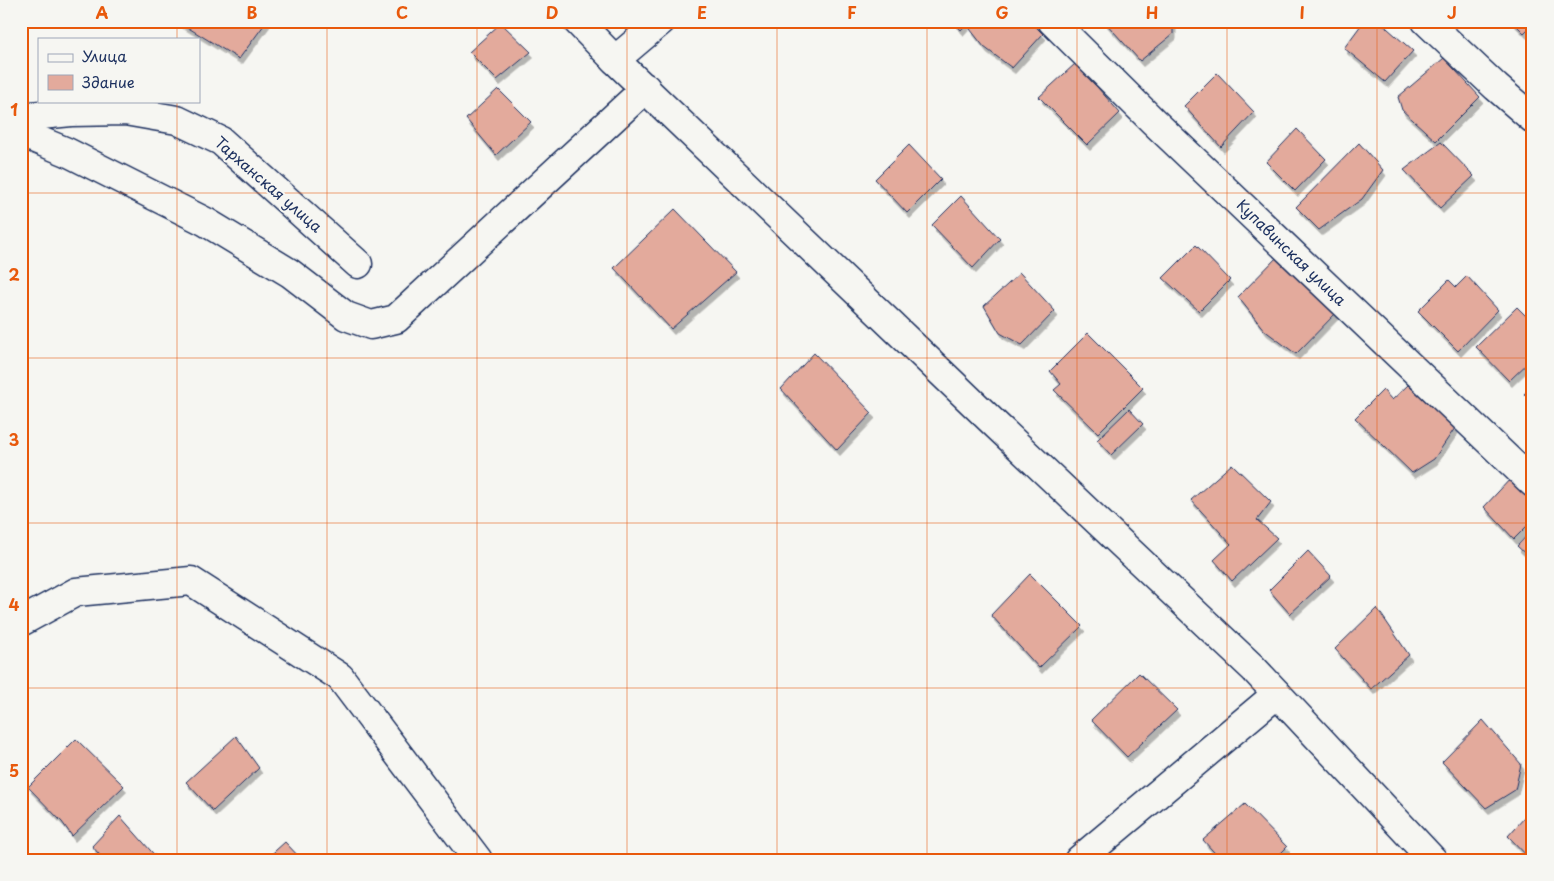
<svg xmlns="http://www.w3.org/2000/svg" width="1554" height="881" font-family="'Playpen Sans',sans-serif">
<defs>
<filter id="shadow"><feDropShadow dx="3" dy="5.5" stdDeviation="0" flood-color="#0004"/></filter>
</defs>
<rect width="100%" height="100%" fill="#f6f6f2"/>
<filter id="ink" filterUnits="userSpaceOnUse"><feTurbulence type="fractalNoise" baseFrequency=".02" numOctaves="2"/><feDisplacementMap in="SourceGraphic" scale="10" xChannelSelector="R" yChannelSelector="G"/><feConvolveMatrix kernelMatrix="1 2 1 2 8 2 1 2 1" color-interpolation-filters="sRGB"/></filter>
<g filter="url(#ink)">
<g fill="#e3aa9c" stroke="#1b2f5e" filter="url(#shadow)">
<path d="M177 21H267L239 59Z"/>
<path d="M953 21H969L961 30Z"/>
<path d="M976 21H1030L1043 34 1012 68 984 47 970 29Z"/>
<path d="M1104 21H1173V34L1140 61Z"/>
<path d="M1364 21H1379L1413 51 1385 82 1344 48Z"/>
<path d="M1512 21H1533V24L1524 33Z"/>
<path d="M501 23 531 52 497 80 469 52Z"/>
<path d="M1444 58 1480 97 1436 141 1402 110 1398 97Z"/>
<path d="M1076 63 1120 113 1087 145 1039 97Z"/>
<path d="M1217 73 1254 112 1221 147 1184 106Z"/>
<path d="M498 89 531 122 496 155 466 119Z"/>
<path d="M1297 129 1326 159 1295 191 1266 162Z"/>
<path d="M1441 142 1474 176 1440 208 1404 170Z"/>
<path d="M1359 143 1383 170 1362 199 1319 230 1296 207Z"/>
<path d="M909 145 941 179 907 213 875 179Z"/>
<path d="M961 196 1000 239 973 268 932 225Z"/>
<path d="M675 209 736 272 671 329 614 268Z"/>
<path d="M1196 245 1230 280 1199 311 1163 278Z"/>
<path d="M1282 252 1339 310 1296 354 1264 330 1238 297Z"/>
<path d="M1020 273 1055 311 1022 345 1000 333 984 306Z"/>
<path d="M1467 276 1498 310 1458 351 1418 311 1449 280 1456 287Z"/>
<path d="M1517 307 1533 323V358L1509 381 1476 347Z"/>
<path d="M1088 333 1143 388 1098 433 1054 390 1061 384 1050 371Z"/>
<path d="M814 353 872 413 837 450 781 389Z"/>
<path d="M1408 385 1455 428 1434 459 1412 473 1355 418 1383 390 1392 400Z"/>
<path d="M1533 385V403L1524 394Z"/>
<path d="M1129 409 1143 424 1111 455 1097 440Z"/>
<path d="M1232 464 1271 502 1257 520 1277 538 1232 581 1214 560 1231 544 1191 500Z"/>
<path d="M1512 477 1533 498V520L1514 539 1484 507Z"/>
<path d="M1533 529V561L1517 546Z"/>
<path d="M1308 551 1331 576 1290 614 1269 590Z"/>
<path d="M1030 574 1082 626 1039 668 991 615Z"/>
<path d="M1377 608 1409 655 1371 689 1335 649Z"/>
<path d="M1139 673 1177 710 1127 757 1091 720Z"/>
<path d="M1483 720 1521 764 1515 790 1486 808 1442 762Z"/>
<path d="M236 736 259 768 213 811 186 782Z"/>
<path d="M76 739 124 786 72 836 62 822 28 787Z"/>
<path d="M1245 804 1287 847 1274 860H1221L1203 840Z"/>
<path d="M1533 808V860H1531L1508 836Z"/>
<path d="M120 816 158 859 104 860 92 846Z"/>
<path d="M285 842 302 860H265Z"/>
</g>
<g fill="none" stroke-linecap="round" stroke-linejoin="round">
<g stroke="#1b2f5e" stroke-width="31">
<g id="street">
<path d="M577 21 615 60 997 426 1253 668 1433 860"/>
<path d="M1052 21 1153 121 1533 483"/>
<path d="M1426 21 1496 87 1533 119"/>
<path d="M615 60 661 21"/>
<path d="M21 117 71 112 125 111 177 120 221 141 358 264"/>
<path d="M21 133 67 152 206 222 290 273 346 316 371 325 396 319 646 88"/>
<path d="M21 622 76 592 191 581 340 677 478 860"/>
<path d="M1079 860 1277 694"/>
</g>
</g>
<use href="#street" stroke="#f6f6f2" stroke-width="28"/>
</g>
</g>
<path fill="none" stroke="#e8590c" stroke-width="1" stroke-opacity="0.55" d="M177 21V39M327 21V860M477 21V860M627 21V860M777 21V860M927 21V860M1077 21V860M1227 21V860M1377 21V860M177 101V860M21 193H1533M21 358H1533M21 523H1533M21 688H1533"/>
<g text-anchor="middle" stroke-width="4" stroke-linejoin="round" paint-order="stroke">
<g font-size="15" fill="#1b2f5e" stroke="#f6f6f2">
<text transform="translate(268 185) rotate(41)" y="5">Тарханская улица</text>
<text transform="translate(1291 253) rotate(44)" y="5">Купавинская улица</text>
</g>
</g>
<rect width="1554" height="881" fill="none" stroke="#f6f6f2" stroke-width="55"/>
<rect x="38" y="38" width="162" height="65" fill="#f6f6f2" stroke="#9ea6b7"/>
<rect x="48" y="54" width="25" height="8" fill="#f6f6f2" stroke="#9ea6b7"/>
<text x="82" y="62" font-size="15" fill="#1b2f5e">Улица</text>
<rect x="48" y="75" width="25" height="15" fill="#e3aa9c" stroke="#9ea6b7"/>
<text x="82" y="88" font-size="15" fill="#1b2f5e">Здание</text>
<rect x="28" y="28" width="1498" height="826" fill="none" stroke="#e8590c" stroke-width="2"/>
<g font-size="16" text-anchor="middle" font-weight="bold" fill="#e8590c">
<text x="102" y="19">A</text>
<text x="252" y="19">B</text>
<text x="402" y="19">C</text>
<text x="552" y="19">D</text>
<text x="702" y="19">E</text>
<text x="852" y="19">F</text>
<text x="1002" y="19">G</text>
<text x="1152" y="19">H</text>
<text x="1302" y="19">I</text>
<text x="1452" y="19">J</text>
<text x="14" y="116">1</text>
<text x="14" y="281">2</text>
<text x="14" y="446">3</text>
<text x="14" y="611">4</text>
<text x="14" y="777">5</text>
</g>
</svg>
